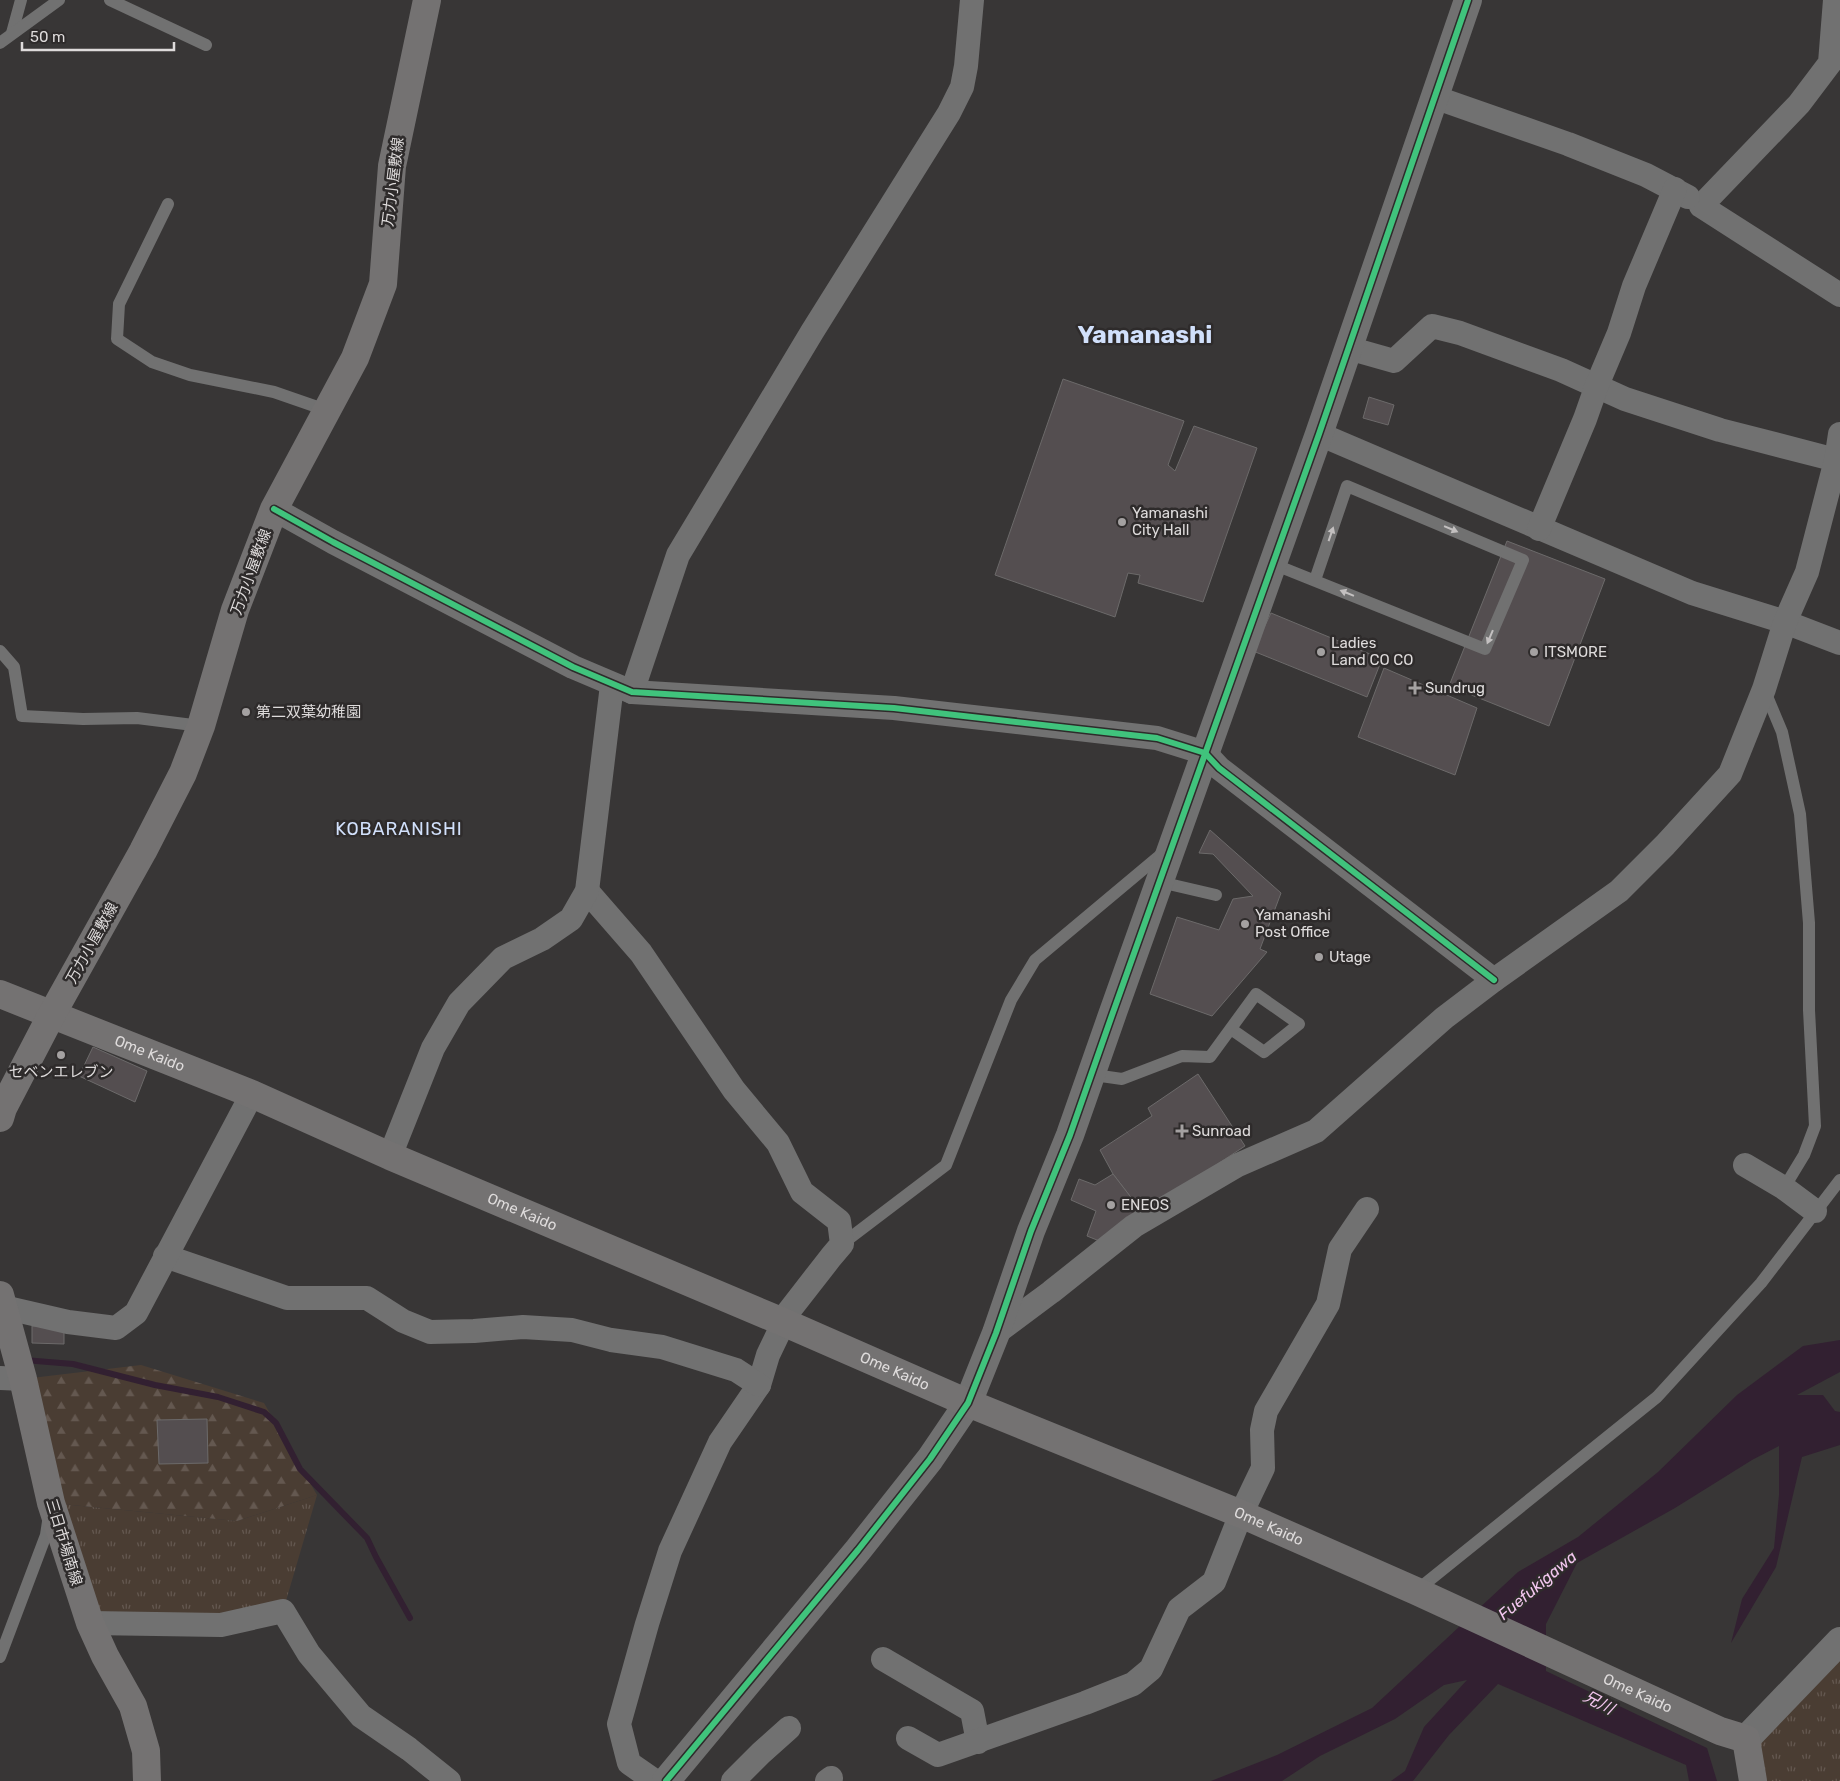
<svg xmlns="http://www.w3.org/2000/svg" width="1840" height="1781" font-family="Rubik,'Noto Sans JP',sans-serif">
<defs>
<pattern id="grass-tufts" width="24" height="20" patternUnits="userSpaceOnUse" patternTransform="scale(1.25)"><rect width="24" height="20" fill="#4a3d33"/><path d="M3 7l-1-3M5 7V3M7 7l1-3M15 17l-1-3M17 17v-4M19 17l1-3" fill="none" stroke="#645850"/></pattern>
<pattern id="forest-firs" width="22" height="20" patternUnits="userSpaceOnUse" patternTransform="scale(1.25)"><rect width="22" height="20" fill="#4a3d33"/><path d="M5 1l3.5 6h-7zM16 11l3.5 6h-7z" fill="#645850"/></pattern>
</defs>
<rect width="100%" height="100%" fill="#383636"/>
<g fill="url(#grass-tufts)">
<path d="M317 1495 283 1611 90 1623 51 1503 237 1521Z"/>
<path d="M1840 1643V1781H1753L1746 1739Z"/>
</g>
<path fill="url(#forest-firs)" d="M141 1365 264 1403 317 1495 237 1521 51 1503 23 1379Z"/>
<path fill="#322031" d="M1840 1340V1372L1797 1395H1823L1835 1411 1840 1412V1445L1802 1457 1776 1567 1731 1643 1742 1599 1774 1548 1779 1495V1446L1752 1460 1675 1508 1577 1563 1546 1624V1671L1707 1748 1717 1781H1689L1686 1765 1498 1684 1449 1735 1413 1781H1391L1405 1771 1424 1727 1467 1680 1444 1685 1395 1719 1320 1756 1282 1781H1211L1277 1755 1372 1708 1518 1572 1578 1537 1658 1472 1737 1395 1803 1346Z"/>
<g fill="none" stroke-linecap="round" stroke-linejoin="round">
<path stroke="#322031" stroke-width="6" d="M24 1360 73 1364 155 1385 218 1397 264 1412 276 1423 300 1469 367 1538 376 1557 410 1618"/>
</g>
<g fill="#544e50" stroke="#6c6a6a">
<path d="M1063 379 1184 421 1168 465 1175 471 1194 426 1257 448 1203 602 1138 583 1140 575 1128 573 1115 617 995 575Z"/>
<path d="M1369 397 1394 405 1388 425 1363 418Z"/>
<path d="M1507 541 1605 579 1549 726 1449 686Z"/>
<path d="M1271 613 1382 659 1367 697 1253 651Z"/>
<path d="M1384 668 1477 708 1455 775 1358 737Z"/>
<path d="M1210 830 1281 893 1260 949 1267 952 1212 1016 1150 994 1177 917 1219 930 1233 899 1253 896 1213 854 1199 853Z"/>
<path d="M93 1047 147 1071 135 1102 79 1076Z"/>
<path d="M1198 1074 1245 1146 1143 1213 1113 1174 1100 1150 1152 1116 1148 1108Z"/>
<path d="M1113 1174 1143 1213 1102 1242 1087 1236 1096 1211 1071 1200 1079 1179 1095 1185Z"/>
<path d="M32 1326 64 1327V1344L32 1343Z"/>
<path d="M207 1419 208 1463 159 1464 157 1420Z"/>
</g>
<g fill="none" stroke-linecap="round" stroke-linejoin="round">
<g stroke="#717171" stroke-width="12">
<path d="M110 0 206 45"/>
<path d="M12 33 21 0"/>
<path d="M0 43 59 0"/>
<path d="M168 204 119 304 117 339 152 362 190 375 274 392 326 410"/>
<path d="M1273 564 1485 649 1523 560 1347 486 1315 580"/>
<path d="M0 651 14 667 22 716 83 719 137 718 201 726"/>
<path d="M1764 689 1782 732 1800 814 1809 923V1010L1815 1126 1804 1155 1784 1188"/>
<path d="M1160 882 1216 895"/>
<path d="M1091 1077 1101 1076 1122 1079 1182 1056 1210 1057 1256 994 1299 1024 1264 1052 1231 1029"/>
<path d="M842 1244 946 1165 1011 1000 1035 960 1164 852"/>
<path d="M1416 1591 1657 1397 1761 1283 1840 1180"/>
<path d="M0 1657 46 1535 49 1515"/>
</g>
<g stroke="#717171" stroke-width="24">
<path d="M1835 0 1830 63 1799 104 1701 206 1840 295"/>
<path d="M1434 97 1568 144 1646 175 1688 197"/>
<path d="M1348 348 1394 361 1432 326 1460 333 1561 370 1625 399 1720 430 1836 460"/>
<path d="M1319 434 1692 593 1785 622 1840 643"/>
<path d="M274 509 333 542 573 667 632 692 894 708 1157 738 1205 753 1219 768 1494 980"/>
<path d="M1539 529 1585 419 1597 385 1619 333 1634 286 1675 189"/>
<path d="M632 692 678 555 812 332 949 113 962 87 966 66 972 0"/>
<path d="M587 891 641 953 734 1090 778 1143 802 1192 839 1221 842 1244 831 1257 789 1311 768 1355 759 1385 720 1442 670 1551 647 1624 619 1724 629 1763 655 1781"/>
<path d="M390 1156 433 1048 459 1003 503 958 542 939 571 919 587 891 612 685"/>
<path d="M1745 1165 1784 1188 1815 1211"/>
<path d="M165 1256 287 1298H367L403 1321 430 1332 474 1331 523 1327 572 1330 611 1340 662 1347 736 1370 759 1385"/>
<path d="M3 1307 68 1322 116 1328 136 1313 252 1094"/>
<path d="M996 1333 1051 1292 1134 1226 1238 1165 1316 1131 1444 1018 1494 980 1619 891 1665 845 1730 774 1764 689 1785 622 1807 572 1836 460 1840 434"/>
<path d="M0 1378 23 1379"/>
<path d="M90 1623 221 1625 283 1611 309 1654 361 1716 409 1749 449 1781"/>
<path d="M883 1659 972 1711 978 1742"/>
<path d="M908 1738 938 1755 1085 1703 1133 1684 1151 1669 1179 1609 1214 1582 1241 1514 1263 1468 1262 1430 1266 1411 1328 1304 1340 1249 1367 1209"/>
<path d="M733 1781 761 1753 789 1728"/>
<path d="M827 1781 831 1778"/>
</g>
<g stroke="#717171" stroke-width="28">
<path d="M1746 1739 1840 1641"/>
<path d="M666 1781 858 1550 930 1459 968 1403 996 1333 1031 1231 1070 1135 1111 1018 1319 434 1468 0"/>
</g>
<g stroke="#747272" stroke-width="28">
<path id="s1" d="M0 994 252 1094 390 1156 783 1322 968 1403 1241 1514 1416 1591 1720 1731 1746 1739 1753 1781"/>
<path d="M0 1118 3 1108 52 1014 143 851 183 773 201 726 235 610 274 509 355 358 383 284 392 166 427 0"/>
<path d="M0 1295 23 1379 51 1503 90 1623 105 1656 133 1706 146 1751 147 1781"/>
</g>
<g stroke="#2e2b2b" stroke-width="9">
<g id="cycleway">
<path d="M274 509 333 542 573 667 632 692 894 708 1157 738 1205 753 1219 768 1494 980"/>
<path d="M666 1781 858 1550 930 1459 968 1403 996 1333 1031 1231 1070 1135 1111 1018 1319 434 1468 0"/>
</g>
</g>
<use href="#cycleway" stroke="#40c37c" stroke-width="6"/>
</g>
<defs><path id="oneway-solid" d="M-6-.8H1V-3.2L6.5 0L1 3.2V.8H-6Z" transform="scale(1.25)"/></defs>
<g fill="#c3c0c0">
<use href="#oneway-solid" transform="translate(1451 529) rotate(23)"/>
<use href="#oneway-solid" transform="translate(1331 534) rotate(-71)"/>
<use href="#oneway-solid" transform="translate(1347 593) rotate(-158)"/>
<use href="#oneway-solid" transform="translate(1490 637) rotate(113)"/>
</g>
<g fill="#a4a1a1" stroke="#2e2b2b" stroke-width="2">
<circle cx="1122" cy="522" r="5"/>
<circle cx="1321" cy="652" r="5"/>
<circle cx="1534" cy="652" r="5"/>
<path d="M1412.5 680.5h5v5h5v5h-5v5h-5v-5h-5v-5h5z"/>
<circle cx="246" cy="712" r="5"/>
<circle cx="1245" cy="924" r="5"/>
<circle cx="1319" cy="957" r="5"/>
<circle cx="61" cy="1055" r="5"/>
<path d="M1179.5 1123.5h5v5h5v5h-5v5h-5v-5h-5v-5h5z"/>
<circle cx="1111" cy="1205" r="5"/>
</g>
<g text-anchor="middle" stroke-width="5" stroke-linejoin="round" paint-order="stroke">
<g font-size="15" fill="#dedbdb" stroke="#2e2b2b">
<text transform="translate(393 182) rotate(-83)" y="5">万力小屋敷線</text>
<text transform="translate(251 572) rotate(-70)" y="5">万力小屋敷線</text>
<text transform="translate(92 943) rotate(-61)" y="5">万力小屋敷線</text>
<text dy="5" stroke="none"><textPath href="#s1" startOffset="161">Ome Kaido</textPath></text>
<text dy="5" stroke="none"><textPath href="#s1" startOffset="566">Ome Kaido</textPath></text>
<text dy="5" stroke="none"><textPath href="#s1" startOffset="971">Ome Kaido</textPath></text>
<text dy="5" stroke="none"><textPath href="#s1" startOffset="1376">Ome Kaido</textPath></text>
<text transform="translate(64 1542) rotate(73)" y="5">三日市場南線</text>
<text dy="5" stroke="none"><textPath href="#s1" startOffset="1781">Ome Kaido</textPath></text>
</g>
<g font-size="15" fill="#dedbdb" stroke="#2e2b2b" text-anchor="start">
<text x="1132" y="518">Yamanashi<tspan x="1132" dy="17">City Hall</tspan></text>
<text x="1331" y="648">Ladies<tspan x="1331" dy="17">Land CO CO</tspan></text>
<text x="1544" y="657">ITSMORE</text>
<text x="1425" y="693">Sundrug</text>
<text x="256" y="717">第二双葉幼稚園</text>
<text x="1255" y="920">Yamanashi<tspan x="1255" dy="17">Post Office</tspan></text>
<text x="1329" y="962">Utage</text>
<text x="61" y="1077" text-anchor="middle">セベンエレブン</text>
<text x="1192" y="1136">Sunroad</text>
<text x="1121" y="1210">ENEOS</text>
</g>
<g font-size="16" font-style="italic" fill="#f3c7ef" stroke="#2e2b2b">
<text transform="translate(1537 1585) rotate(-40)" y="6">Fuefukigawa</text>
<text transform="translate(1599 1702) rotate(28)" y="6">兄川</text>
</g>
<g font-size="18" letter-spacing="1" fill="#d1e0fb" stroke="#2e2b2b">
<text x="399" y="835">KOBARANISHI</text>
</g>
<g font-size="25" font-weight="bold" fill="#d1e0fb" stroke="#2e2b2b">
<text x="1145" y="343">Yamanashi</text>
</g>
</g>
<path d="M22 42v8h152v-8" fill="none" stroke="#dedbdb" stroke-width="2.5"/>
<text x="30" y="42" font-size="15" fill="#dedbdb" stroke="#2e2b2b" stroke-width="4" paint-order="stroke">50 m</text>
</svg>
